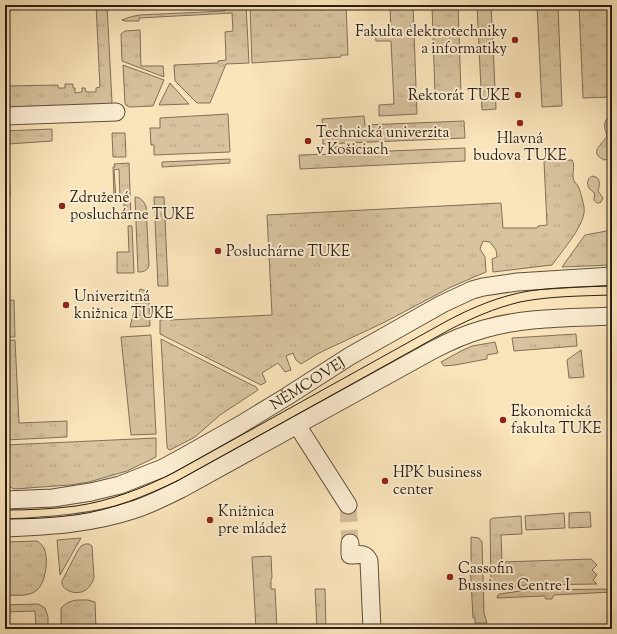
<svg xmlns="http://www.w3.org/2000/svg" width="617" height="634" font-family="'Sorts Mill Goudy',serif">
<defs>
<pattern id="grass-tufts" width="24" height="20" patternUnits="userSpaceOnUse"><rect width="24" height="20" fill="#d7c39e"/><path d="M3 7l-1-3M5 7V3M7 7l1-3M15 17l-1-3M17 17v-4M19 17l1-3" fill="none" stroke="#b9a787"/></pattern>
</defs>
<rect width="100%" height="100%" fill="#fae4ba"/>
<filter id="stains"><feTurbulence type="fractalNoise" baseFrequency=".005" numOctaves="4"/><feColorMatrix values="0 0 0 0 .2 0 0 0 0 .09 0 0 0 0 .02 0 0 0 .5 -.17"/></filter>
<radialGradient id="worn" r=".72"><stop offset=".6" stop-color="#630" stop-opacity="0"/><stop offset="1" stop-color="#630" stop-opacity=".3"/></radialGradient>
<g fill="url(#grass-tufts)" stroke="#817158">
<path d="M96 5H107L112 102 110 106 5 112V86L58 85V88H65V84H73V88H75V93L82 92V88H85L86 92H96V88L100 87Z"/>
<path d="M225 5H246L249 63 226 64 210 103H197L175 81 174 65 218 63V61L226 60 225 32 233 31 232 13 139 18V21H125L122 20 130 17 139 15 225 11Z"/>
<path d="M250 5H346L348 55H341V57L252 63Z"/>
<path d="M390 5H413L417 114 379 116V105L394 104 391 41H376L375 31H391Z"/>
<path d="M432 5H458L461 93 435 94Z"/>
<path d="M477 5H491L496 109 482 110Z"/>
<path d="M537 5H558L562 106 542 107Z"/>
<path d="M579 5H610L612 57V97L583 98Z"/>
<path d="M140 30 141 66H163L164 77 122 61 121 34 125 31Z"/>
<path d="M123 65 164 80 153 106 129 107 126 105 125 103Z"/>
<path d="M170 83 189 104 159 105Z"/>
<path d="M228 114 230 152 154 155V145H151L150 128H160V118Z"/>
<path d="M364 116 365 125 464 121 465 138 323 144 322 119Z"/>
<path d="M608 117H612V160L610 159 604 160C588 152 602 145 607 136 605 127 602 126 608 117Z"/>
<path d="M52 129V141L8 144 10 196 5 197V131Z"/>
<path d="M112 133H125L126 157H113Z"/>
<path d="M365 146V152L465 148V161L300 169 299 155 334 154 335 147Z"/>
<path d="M230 159V163L162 167V162Z"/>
<path d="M572 160C576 167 571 173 574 181 575 183 577 184 578 186 580 189 583 202 584 207 587 223 562 251 552 265L493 272 492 259 497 257 496 250 490 242 483 241 480 249 485 257 486 272 451 287 385 322 319 353 301 364 296 360 293 353 286 356 291 370 285 372 278 363 262 373 266 382 261 385 160 334V320L169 319 170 320 272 315 267 215 501 203 503 228H537L538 226 547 225 544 161Z"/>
<path d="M129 163 131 219H128V218H115V214H121V213L124 212V198L120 197 119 169 114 170 116 198H114L113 167H115L114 164Z"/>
<path d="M592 176C601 177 600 184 598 191L603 198 601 202 599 203H597L594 200C594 198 595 194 594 193 593 191 590 190 589 188 586 183 588 178 592 176Z"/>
<path d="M135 197C141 197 143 201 146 206L149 266C147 271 143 272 138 272Z"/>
<path d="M154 197H164L168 286H158Z"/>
<path d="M128 226H132L134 273H117V252H129Z"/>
<path d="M612 230V265L562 267 585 235Z"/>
<path d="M140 289 147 291 149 296 150 326 130 327Z"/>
<path d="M14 300 15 337H5V303L8 301Z"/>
<path d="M576 334 577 346 514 351 512 338Z"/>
<path d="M151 335 156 434 131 435 121 337Z"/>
<path d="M161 339 256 387 258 390 220 415 195 437 170 450 168 449 167 446Z"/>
<path d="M15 340 19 423 67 421V437L5 440V341Z"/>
<path d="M495 342 498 353 487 355V359L455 365 444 366 441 362 461 351 472 346Z"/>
<path d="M581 350 584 377 569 378 567 360Z"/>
<path d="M156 438V457L127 471 89 482 70 485 14 489 8 486 6 482 5 445Z"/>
<path d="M590 512 591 527 569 528V513Z"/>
<path d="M564 513 565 528 526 530 525 516Z"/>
<path d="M521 516 522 534 501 535 502 562 591 559 597 565 592 570 597 575 593 580 597 584 526 585 497 590 493 588 491 585 490 520 491 519 494 518Z"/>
<path d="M471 537 479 538 482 542 484 613 487 623H475V618H473L470 562H471Z"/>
<path d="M81 538 60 575 57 540Z"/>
<path d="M37 541C40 543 42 545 44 548 49 558 46 584 36 591 28 597 14 595 5 595V542Z"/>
<path d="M85 544H89L92 546 94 578C92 583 89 589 84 591 76 595 61 591 62 581L78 550 81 546Z"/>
<path d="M271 556 272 578 271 579V589H275L277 629H256L252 557Z"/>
<path d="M315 589H325L326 629H317Z"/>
<path d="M612 589V592L554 595 552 599H546L544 596 497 598 498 595 500 594 527 590Z"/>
<path d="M88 600 95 602 96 629H61V608C70 599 76 600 88 600Z"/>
<path d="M38 604 45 608 48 617V629H36L35 611 5 612V605Z"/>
</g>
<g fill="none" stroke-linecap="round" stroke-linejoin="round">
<path stroke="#d1bd99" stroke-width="17" stroke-dasharray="17 8" stroke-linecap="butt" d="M348 505 350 543"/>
<g stroke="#5f503d" stroke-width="19">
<g id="street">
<path d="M5 116 116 112"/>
<path d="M297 425 348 505"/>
<path id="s1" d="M5 500 53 498 91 492 120 485 163 468 185 456 240 425 286 397 350 356 442 304 472 290 483 287 517 282 612 276"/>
<path d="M5 528C48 526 91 524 133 510 149 505 165 497 181 489L433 350C450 341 466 334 484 329 524 317 570 318 612 316"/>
<path d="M350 543V555C359 555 365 552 369 561L372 629"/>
</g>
</g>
<use href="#street" stroke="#fcedd2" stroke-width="17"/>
<g stroke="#2b1f13" stroke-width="1">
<path d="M5 510C29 510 52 509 76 506 110 501 144 488 175 472L445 322C471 308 499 296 529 291 556 287 584 287 612 286"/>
<path d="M5 519C28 519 52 518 75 515 112 510 146 496 179 480L449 330C472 318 495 308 520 302 550 296 582 296 612 295"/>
</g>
</g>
<g fill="#8f2418" stroke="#fcedd2" stroke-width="1.5">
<circle cx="515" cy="40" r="4"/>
<circle cx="518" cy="95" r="4"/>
<circle cx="520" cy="123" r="4"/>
<circle cx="308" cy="141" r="4"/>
<circle cx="62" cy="206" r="4"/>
<circle cx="218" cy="251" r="4"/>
<circle cx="66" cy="305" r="4"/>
<circle cx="503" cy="420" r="4"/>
<circle cx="385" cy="481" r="4"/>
<circle cx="210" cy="520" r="4"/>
<circle cx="450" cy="577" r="4"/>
</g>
<g text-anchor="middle" stroke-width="4" stroke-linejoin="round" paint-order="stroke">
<g font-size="15" fill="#2b1f13" stroke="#fcedd2" text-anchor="start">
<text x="507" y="36" text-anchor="end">Fakulta elektrotechniky<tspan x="507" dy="17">a informatiky</tspan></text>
<text x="510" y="100" text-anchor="end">Rektorát TUKE</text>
<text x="316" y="137">Technická univerzita<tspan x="316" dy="17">v Košiciach</tspan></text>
<text x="520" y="143" text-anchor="middle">Hlavná<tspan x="520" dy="17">budova TUKE</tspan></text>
<text x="70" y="202">Združené<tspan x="70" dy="17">posluchárne TUKE</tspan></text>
<text x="226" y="256">Posluchárne TUKE</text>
<text x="74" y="301">Univerzitná<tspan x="74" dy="17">knižnica TUKE</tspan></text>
<text x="511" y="416">Ekonomická<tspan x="511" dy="17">fakulta TUKE</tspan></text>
<text x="393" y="477">HPK business<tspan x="393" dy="17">center</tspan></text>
<text x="218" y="516">Knižnica<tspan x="218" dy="17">pre mládež</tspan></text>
<text x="458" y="573">Cassofin<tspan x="458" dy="17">Bussines Centre I</tspan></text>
</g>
<g font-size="15" fill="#2b1f13" stroke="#fcedd2">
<text dy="5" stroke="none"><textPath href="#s1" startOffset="330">NĚMCOVEJ</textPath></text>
</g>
</g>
<rect width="617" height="634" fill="none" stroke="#fae4ba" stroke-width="20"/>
<rect x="6" y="6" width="605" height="622" fill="none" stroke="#2b1f13" stroke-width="2"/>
<rect x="10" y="10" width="597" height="614" fill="none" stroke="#2b1f13"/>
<rect width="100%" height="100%" filter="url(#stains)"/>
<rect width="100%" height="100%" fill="url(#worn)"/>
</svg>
